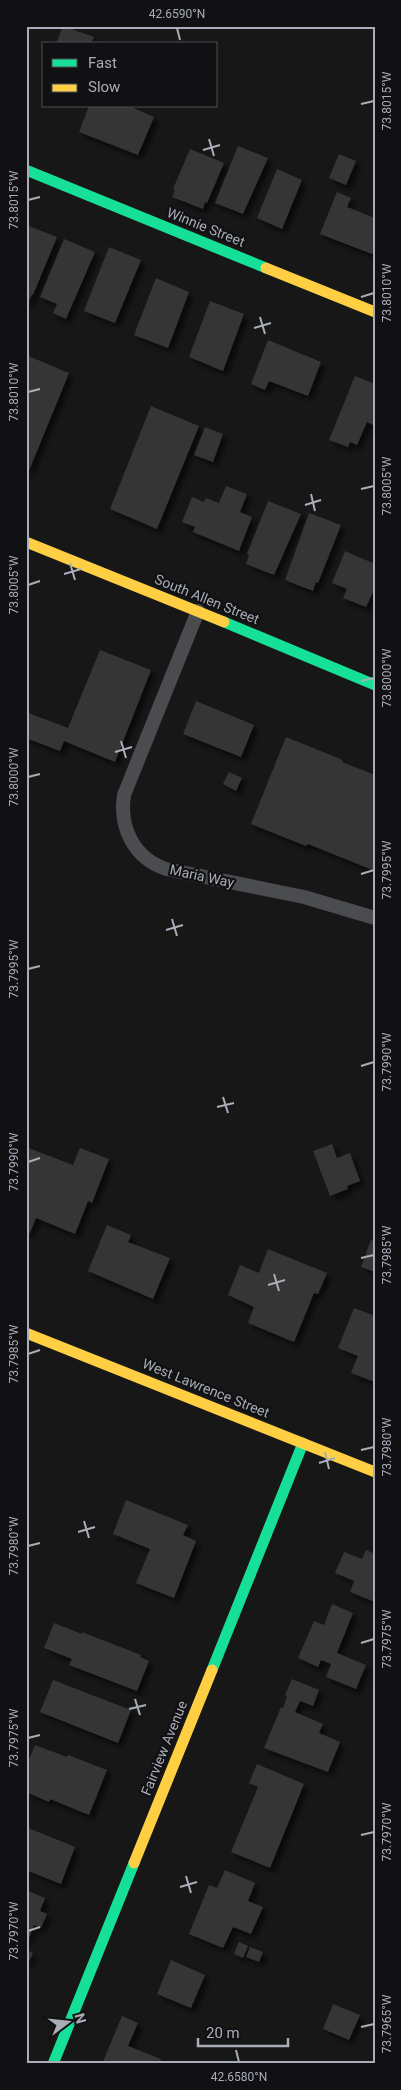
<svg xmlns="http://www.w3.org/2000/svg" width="401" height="2090" font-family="Roboto,sans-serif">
<defs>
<filter id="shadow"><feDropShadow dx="4.5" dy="4.5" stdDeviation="2.5" flood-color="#0009"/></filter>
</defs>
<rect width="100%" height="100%" fill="#171717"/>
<g fill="#353536" filter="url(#shadow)">
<path d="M63 26 94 37 91 44H56Z"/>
<path d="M89 106H129L154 117 138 155 79 132Z"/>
<path d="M238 146 268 158 243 214 215 203Z"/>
<path d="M190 149 224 163 207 203 205 202 203 209 172 197 175 190 173 189Z"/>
<path d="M339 154 356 161 346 185 329 178Z"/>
<path d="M277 169 302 180 282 229 257 218Z"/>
<path d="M337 192 351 198 347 207 375 218V248L372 254 320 234Z"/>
<path d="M26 225 57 237 33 295 32 294 28 303 26 302Z"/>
<path d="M64 239 95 252 66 319 53 313 57 304 40 297Z"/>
<path d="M109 247 141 260 115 323 84 311Z"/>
<path d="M156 278 189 292 168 348 134 335Z"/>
<path d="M210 301 244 314 223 371 189 357Z"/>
<path d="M268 340 321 362 308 396 269 381 265 390 251 384Z"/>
<path d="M26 355 69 373 26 478Z"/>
<path d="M355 376 375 384V426L367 422 357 445 350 442 348 447 329 440Z"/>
<path d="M151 406 199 426 157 529 110 509Z"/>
<path d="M205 427 223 434 213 462 194 455Z"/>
<path d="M226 486 247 494 240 512 252 517 239 551 193 532 195 527 182 522 192 497 204 502 206 498 219 503Z"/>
<path d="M268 501 301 514 274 575 246 564 249 555 247 554Z"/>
<path d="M309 513 341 525 318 583 316 582 313 591 285 580Z"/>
<path d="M345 551 375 564V588L366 607 343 598 347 589 332 583Z"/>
<path d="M100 650 151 670 115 762 64 741 60 751 26 738V712L68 728Z"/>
<path d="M196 701 254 725 241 757 183 734Z"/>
<path d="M286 737 343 760 342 762 375 775V871L308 844 306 846 251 824Z"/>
<path d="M229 772 242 778 236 791 223 784Z"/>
<path d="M332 1144 337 1158 350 1153 360 1181 347 1186 348 1189 330 1196 313 1151Z"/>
<path d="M26 1147 73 1165 80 1148 109 1159 92 1203 88 1201 75 1234 36 1218 30 1233 26 1232Z"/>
<path d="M107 1225 131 1235 128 1242 170 1258 153 1299 88 1271Z"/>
<path d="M371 1240 375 1241V1272L361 1267Z"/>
<path d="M268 1249 327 1273 318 1294 314 1293 294 1342 248 1323 254 1307 228 1295 240 1265 259 1273Z"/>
<path d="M354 1308 375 1316V1382L351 1373 358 1356 338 1348Z"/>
<path d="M126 1500 188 1525 183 1535 196 1541 174 1598 136 1583 150 1549 113 1534Z"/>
<path d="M366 1550 375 1554V1602L350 1592 354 1581 335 1573 344 1552 362 1559Z"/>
<path d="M332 1604 353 1613 337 1653 366 1665 356 1689 326 1677 331 1664 321 1660 318 1667 298 1658 314 1621 324 1625Z"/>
<path d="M54 1623 82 1634V1632L141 1655 140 1657 149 1661 137 1691 69 1665 72 1659 44 1648Z"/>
<path d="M292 1679 319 1690 313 1706 300 1701 295 1712 323 1724 319 1733 340 1742 328 1772 264 1748 281 1707 283 1708 287 1696 285 1695Z"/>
<path d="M53 1680 131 1710 118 1743 40 1712Z"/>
<path d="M35 1745 67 1757 68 1755 107 1770 89 1815 50 1799 49 1802 26 1792V1761L28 1762Z"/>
<path d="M257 1764 304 1784 270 1868 231 1852 258 1787 249 1783Z"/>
<path d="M26 1827 75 1847 61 1884 26 1870Z"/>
<path d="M225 1870 255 1883 248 1901 263 1907 251 1934 233 1927 223 1948 189 1934 209 1885 217 1888Z"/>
<path d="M26 1890 45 1898 40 1911 47 1914 41 1928 34 1925 28 1941H26Z"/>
<path d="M239 1942 248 1946 243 1958 234 1954Z"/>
<path d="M250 1947 263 1952 259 1962 246 1957Z"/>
<path d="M26 1950 33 1953 26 1968Z"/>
<path d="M171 1960 205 1975 191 2008 157 1994Z"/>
<path d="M333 2004 360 2015 349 2040 323 2029Z"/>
<path d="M122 2016 138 2023 128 2046 161 2059 159 2064H102Z"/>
</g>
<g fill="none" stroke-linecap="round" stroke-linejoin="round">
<path stroke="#4b4c50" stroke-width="14" d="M198 611 124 795C119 828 134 858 166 869L304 897 375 918"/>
<g stroke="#16e098" stroke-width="11">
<path d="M26 170 266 268"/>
<path d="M224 622 375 685"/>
<path d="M212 1670 303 1443"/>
<path d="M53 2064 134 1863"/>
</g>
<g stroke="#ffcf43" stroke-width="11">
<path d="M266 268 375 312"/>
<path d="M26 542 224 622"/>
<path d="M26 1333 375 1472"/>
<path d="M134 1863 212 1670"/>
</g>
</g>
<path fill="none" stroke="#a8adb8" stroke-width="2" d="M177 28 180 40M361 104 374 101M209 139 214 156M203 150 220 145M28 200 40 197M361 297 374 293M260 317 265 334M254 328 271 323M28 392 40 389M361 489 374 486M311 494 315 511M305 505 321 500M70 563 75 580M64 574 81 569M28 585 40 581M361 681 374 678M121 741 126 758M115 752 132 747M28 777 40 774M361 874 374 870M172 919 177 936M166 930 183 925M28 969 40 966M361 1066 374 1062M223 1097 228 1113M217 1107 234 1103M28 1162 40 1158M361 1258 374 1255M274 1274 279 1291M268 1285 285 1280M28 1354 40 1350M361 1450 374 1447M325 1452 329 1469M319 1463 335 1458M84 1521 89 1538M78 1532 95 1527M28 1546 40 1543M361 1643 374 1639M135 1699 140 1715M129 1709 146 1705M28 1738 40 1735M361 1835 374 1832M186 1876 191 1893M180 1887 197 1882M28 1931 40 1927M361 2027 374 2024M236 2050 239 2062"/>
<g text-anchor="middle" stroke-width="4.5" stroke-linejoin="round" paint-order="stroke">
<g font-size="14" fill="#a8adb8" stroke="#111113">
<text transform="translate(206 227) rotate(22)" y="5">Winnie Street</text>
<text transform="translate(207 599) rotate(22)" y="5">South Allen Street</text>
<text transform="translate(202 876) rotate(12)" y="5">Maria Way</text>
<text transform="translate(206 1388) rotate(22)" y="5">West Lawrence Street</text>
<text transform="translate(164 1748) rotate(-68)" y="5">Fairview Avenue</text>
</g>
</g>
<rect width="401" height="2090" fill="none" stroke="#111113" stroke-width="55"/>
<rect x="42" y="42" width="175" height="65" fill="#111113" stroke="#4d4f55"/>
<rect x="52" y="59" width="25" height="8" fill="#16e098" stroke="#4d4f55"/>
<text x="88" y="68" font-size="15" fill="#a8adb8">Fast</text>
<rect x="52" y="84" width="25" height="8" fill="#ffcf43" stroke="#4d4f55"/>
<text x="88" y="92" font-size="15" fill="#a8adb8">Slow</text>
<g transform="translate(68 2022) rotate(74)" stroke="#111113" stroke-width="4" paint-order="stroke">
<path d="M0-4L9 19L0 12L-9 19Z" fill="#a8adb8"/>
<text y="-8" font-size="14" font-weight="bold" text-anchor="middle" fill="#a8adb8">N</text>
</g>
<path d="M198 2038v8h90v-8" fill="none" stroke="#a8adb8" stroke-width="2.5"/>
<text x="206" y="2038" font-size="15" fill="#a8adb8" stroke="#111113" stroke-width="4" paint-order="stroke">20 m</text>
<rect x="28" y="28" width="346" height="2034" fill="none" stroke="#a8adb8" stroke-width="2"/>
<g font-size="12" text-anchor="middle" fill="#a8adb8">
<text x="177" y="18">42.6590°N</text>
<text transform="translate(387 101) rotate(-90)" y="4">73.8015°W</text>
<text transform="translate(14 200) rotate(-90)" y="4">73.8015°W</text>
<text transform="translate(387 293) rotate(-90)" y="4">73.8010°W</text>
<text transform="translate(14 392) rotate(-90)" y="4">73.8010°W</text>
<text transform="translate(387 486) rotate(-90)" y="4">73.8005°W</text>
<text transform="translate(14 585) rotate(-90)" y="4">73.8005°W</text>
<text transform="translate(387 678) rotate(-90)" y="4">73.8000°W</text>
<text transform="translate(14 777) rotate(-90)" y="4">73.8000°W</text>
<text transform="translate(387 870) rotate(-90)" y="4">73.7995°W</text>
<text transform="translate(14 969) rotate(-90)" y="4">73.7995°W</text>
<text transform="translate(387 1062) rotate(-90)" y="4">73.7990°W</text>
<text transform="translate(14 1162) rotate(-90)" y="4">73.7990°W</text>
<text transform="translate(387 1255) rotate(-90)" y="4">73.7985°W</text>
<text transform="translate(14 1354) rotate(-90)" y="4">73.7985°W</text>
<text transform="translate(387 1447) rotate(-90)" y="4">73.7980°W</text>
<text transform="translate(14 1546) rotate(-90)" y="4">73.7980°W</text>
<text transform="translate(387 1639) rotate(-90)" y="4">73.7975°W</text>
<text transform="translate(14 1738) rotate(-90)" y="4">73.7975°W</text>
<text transform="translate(387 1832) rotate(-90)" y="4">73.7970°W</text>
<text transform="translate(14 1931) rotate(-90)" y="4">73.7970°W</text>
<text transform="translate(387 2024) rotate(-90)" y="4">73.7965°W</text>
<text x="239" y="2081">42.6580°N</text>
</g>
</svg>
